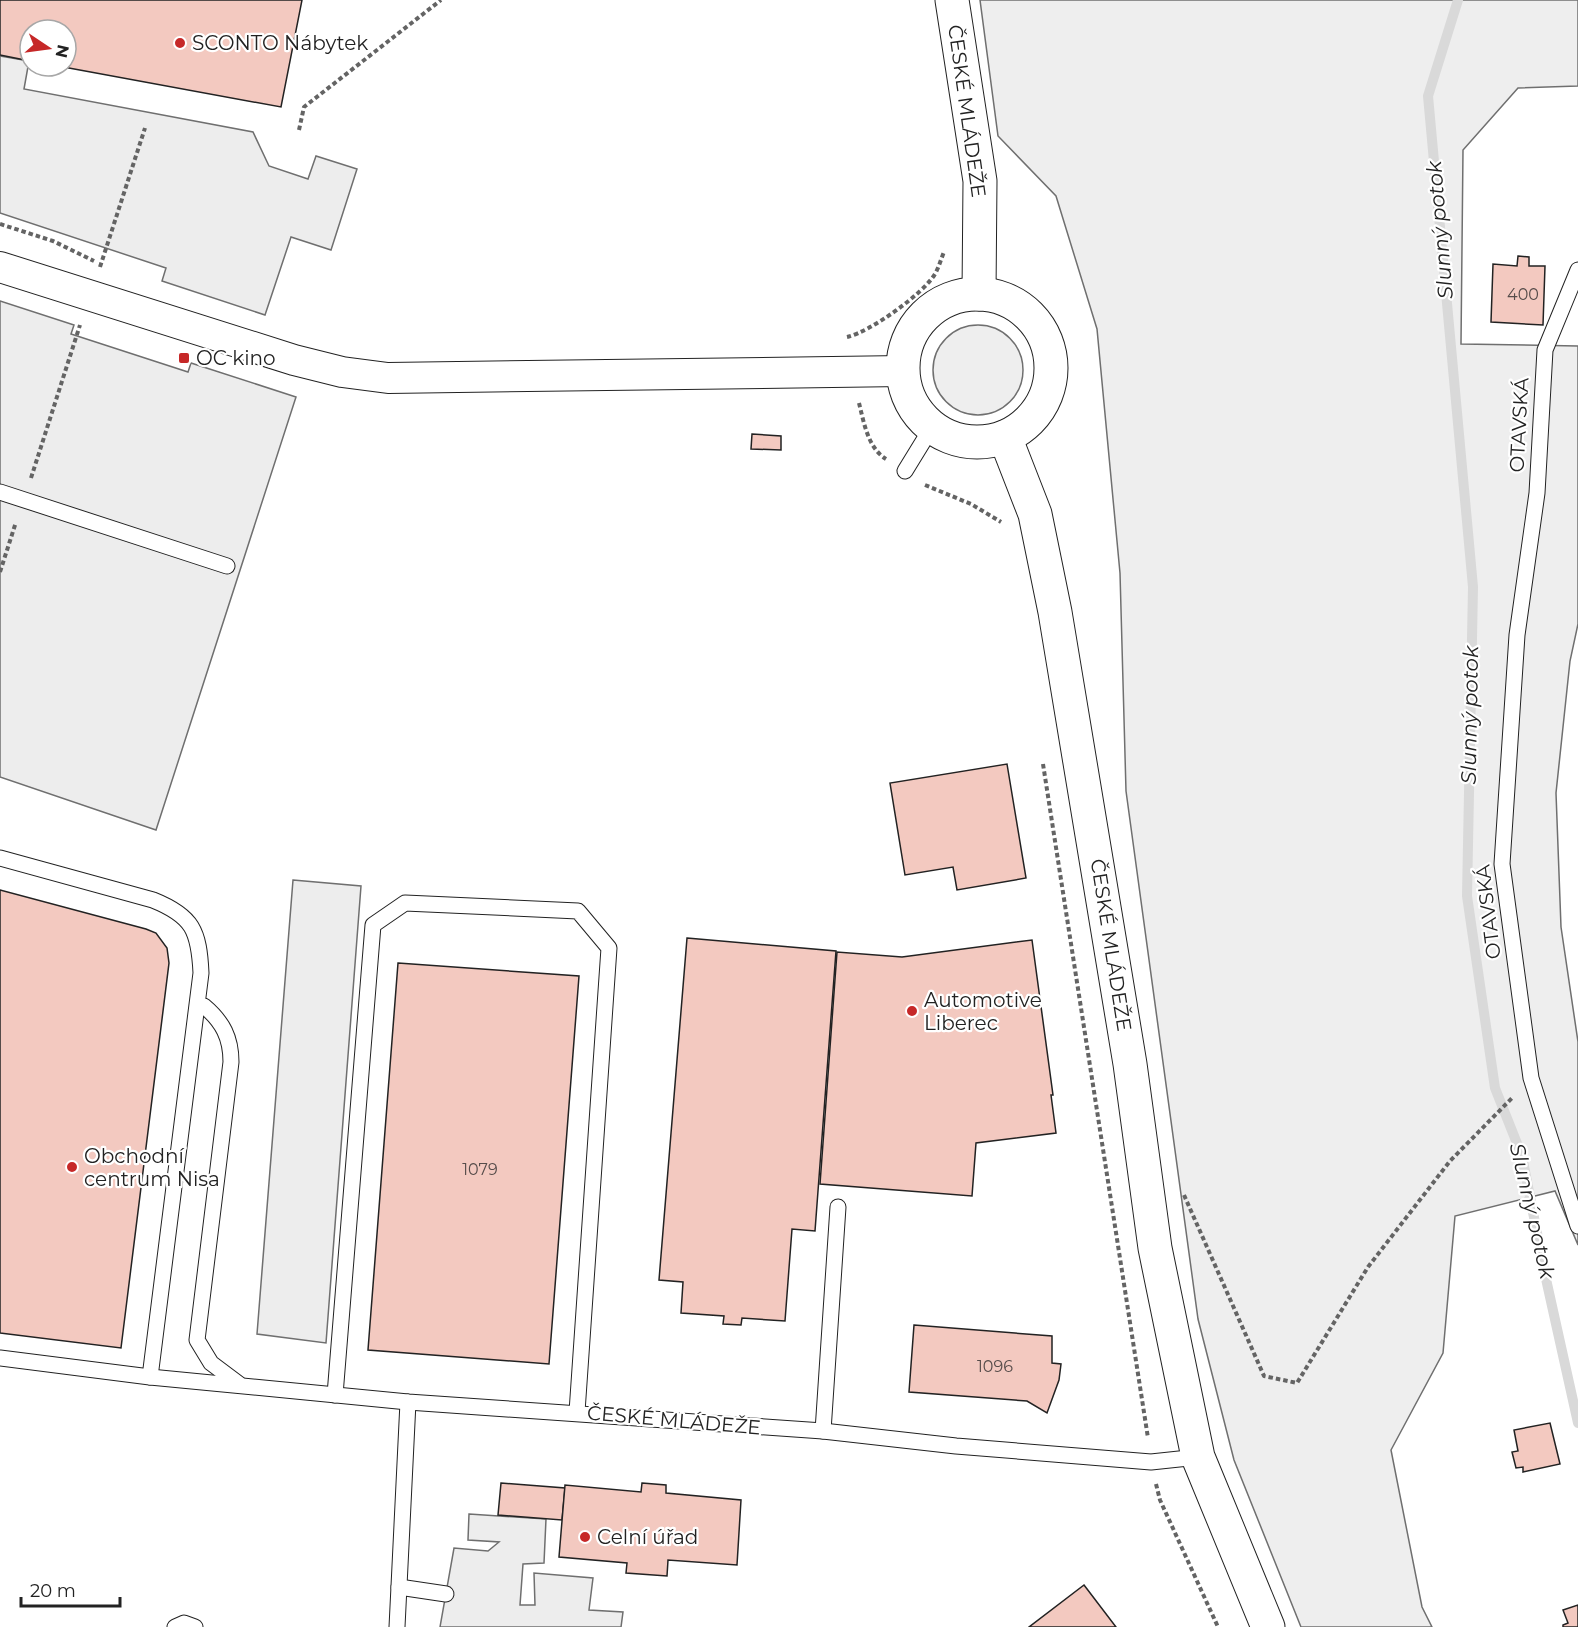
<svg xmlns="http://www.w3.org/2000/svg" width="1578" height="1627" font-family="Montserrat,sans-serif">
<rect width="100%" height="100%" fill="#fff"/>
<g fill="#eee" stroke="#6f6f6f" stroke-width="1.5">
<path d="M980 0H1578V86L1518 88 1463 150 1461 344 1578 346V624L1570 661 1556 793 1561 927 1578 1042V1245L1555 1191 1455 1216 1443 1353 1391 1450 1422 1607 1432 1627H1301L1234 1460 1198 1319 1126 791 1120 573 1097 329 1056 196 998 136Z"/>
<circle cx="978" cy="370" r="45"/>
</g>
<g fill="#ededed" stroke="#6f6f6f" stroke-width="1.5">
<path d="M0 56 29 61 24 89 253 132 269 166 308 179 316 156 357 169 331 250 291 237 265 315 162 281 166 268 0 213Z"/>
<path d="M0 301 74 325 71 334 188 372 191 363 296 397 156 830 0 777Z"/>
<path d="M293 880 361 886 326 1343 257 1334Z"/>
<path d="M469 1514 546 1519 544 1563 523 1564 520 1605H535L534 1573 593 1578 589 1610 623 1612 621 1627H440L454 1548 488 1551 499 1542 468 1540Z"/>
</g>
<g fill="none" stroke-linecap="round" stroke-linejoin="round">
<path stroke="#d9d9d9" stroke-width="10" d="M1458 0 1428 96 1473 587 1467 896 1495 1088 1522 1156 1546 1279 1578 1423"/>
</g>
<g fill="#f3c9c0" stroke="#222" stroke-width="1.5">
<path d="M0 0H302L281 107 58 66H66V30H30V61L0 55Z"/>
<path d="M1518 256 1529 257V266H1545L1543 325 1491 322 1493 264 1517 266Z"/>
<path d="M752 434 781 436V450L751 449Z"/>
<path d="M1007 764 1026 878 957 890 953 867 905 875 890 783Z"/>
<path d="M0 890 146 929 156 933 167 948 169 963 121 1348 0 1333Z"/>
<path d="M687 938 836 951 815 1231 792 1229 785 1321 742 1318 741 1325 723 1324 724 1316 681 1313 683 1282 659 1280Z"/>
<path d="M1032 940 1053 1095H1051L1056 1133 976 1143 972 1196 820 1184 837 952 902 957Z"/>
<path d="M398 963 579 976 549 1364 368 1350Z"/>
<path d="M914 1325 1052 1336V1363L1061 1364 1059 1380 1047 1413 1027 1401 909 1392Z"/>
<path d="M1550 1423 1560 1464 1523 1472V1467L1516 1468 1512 1452 1518 1451 1514 1430Z"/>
<path d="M501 1483 565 1488 562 1520 498 1515Z"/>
<path d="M642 1483 666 1485V1493L741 1500 737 1565 668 1560 667 1576 626 1573 627 1563 559 1557 565 1485 641 1492Z"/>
<path d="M1084 1585 1116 1627H1029Z"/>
<path d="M1578 1605V1627H1563V1625L1568 1623 1563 1610Z"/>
</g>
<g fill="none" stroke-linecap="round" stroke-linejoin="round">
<g stroke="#222" stroke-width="17">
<g id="lane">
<path d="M1578 270 1545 350 1537 493 1517 635 1502 864 1531 1078 1578 1226"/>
<path d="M905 471 932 427"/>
<path d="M0 492 227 566"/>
<path d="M0 858 153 900C193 916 199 931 201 973L150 1377"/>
<path d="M204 1006C223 1022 231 1038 231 1062L197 1340 211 1363 239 1384"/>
<path d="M0 1358 150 1377 408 1402 823 1431 956 1446 1151 1462 1198 1457"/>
<path d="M335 1395 373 925 405 903 578 911 609 948 577 1412"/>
<path d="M823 1431 838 1207"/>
<path d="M399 1587 446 1594"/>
<path d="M175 1627 184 1623 195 1627"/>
<path d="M397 1627 408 1402"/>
</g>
</g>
<g stroke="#222" stroke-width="32">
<path id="street" d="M0 267 294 360 342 372 388 378 903 371"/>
</g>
<g stroke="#222" stroke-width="35">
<g id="secondary">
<path d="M952 0 980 181 979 294"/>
<circle cx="977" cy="368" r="74"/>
<path d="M1005 437 1035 514 1055 612 1130 1064 1155 1248 1198 1457 1268 1627"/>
</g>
</g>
<g stroke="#646464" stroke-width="4" stroke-dasharray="4.5 3" stroke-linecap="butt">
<path d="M299 130 304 107 441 0"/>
<path d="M0 224 53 241 94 261"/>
<path d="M100 267 145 128"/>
<path d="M847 337C870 332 923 294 935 274 939 267 941 259 944 252"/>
<path d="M859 403C864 423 868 448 886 459"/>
<path d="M31 478 80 325"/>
<path d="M925 485 971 504 1001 522"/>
<path d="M0 572 16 522"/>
<path d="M1043 764 1148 1438"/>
<path d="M1184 1195 1264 1376 1297 1383 1368 1267 1450 1161 1512 1098"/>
<path d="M1156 1484 1160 1500 1218 1627"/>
</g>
<use href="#lane" stroke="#fff" stroke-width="15"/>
<use href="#street" stroke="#fff" stroke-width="30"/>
<use href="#secondary" stroke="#fff" stroke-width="33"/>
</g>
<g fill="#c62828" stroke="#fff" stroke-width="2">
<circle cx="180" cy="43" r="6"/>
<rect x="178" y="352" width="12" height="12" rx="3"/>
<circle cx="912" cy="1011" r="6"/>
<circle cx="72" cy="1167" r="6"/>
<circle cx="585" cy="1537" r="6"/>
</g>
<g text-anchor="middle" stroke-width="4.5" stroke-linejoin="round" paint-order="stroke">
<g font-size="16" fill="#564c4a">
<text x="1523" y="300">400</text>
<text x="480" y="1175">1079</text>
<text x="995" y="1372">1096</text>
</g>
<g font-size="20" fill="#222" stroke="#fff" text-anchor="start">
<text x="192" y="50">SCONTO Nábytek</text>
<text x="196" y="365">OC kino</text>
<text x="924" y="1007">Automotive<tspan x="924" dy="23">Liberec</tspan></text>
<text x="84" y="1163">Obchodní<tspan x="84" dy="23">centrum Nisa</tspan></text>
<text x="597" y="1544">Celní úřad</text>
</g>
<g font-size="20" fill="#222" stroke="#fff">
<text transform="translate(967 111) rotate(82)" y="7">ČESKÉ MLÁDEŽE</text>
<text transform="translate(1519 425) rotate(-87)" y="7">OTAVSKÁ</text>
<text transform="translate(1488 912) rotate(-97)" y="7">OTAVSKÁ</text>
<text transform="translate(1111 945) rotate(81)" y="7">ČESKÉ MLÁDEŽE</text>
<text transform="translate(674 1420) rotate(5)" y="7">ČESKÉ MLÁDEŽE</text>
</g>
<g font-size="21" font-style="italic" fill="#222" stroke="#fff">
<text transform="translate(1440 230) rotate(-95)" y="7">Slunný potok</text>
<text transform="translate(1470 715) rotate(-89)" y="7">Slunný potok</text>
<text transform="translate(1532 1211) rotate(77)" y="7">Slunný potok</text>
</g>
</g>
<g transform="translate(48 48) rotate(103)"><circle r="28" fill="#ffffff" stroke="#a7a7a7" stroke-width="1.5"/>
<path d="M0-4.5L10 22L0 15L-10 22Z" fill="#c62828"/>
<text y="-9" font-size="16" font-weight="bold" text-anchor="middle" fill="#222222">N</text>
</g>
<path d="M21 1597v9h99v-9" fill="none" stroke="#222222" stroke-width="3"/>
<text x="30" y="1597" font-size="18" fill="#222222" stroke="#ffffff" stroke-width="4.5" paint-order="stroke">20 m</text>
</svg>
